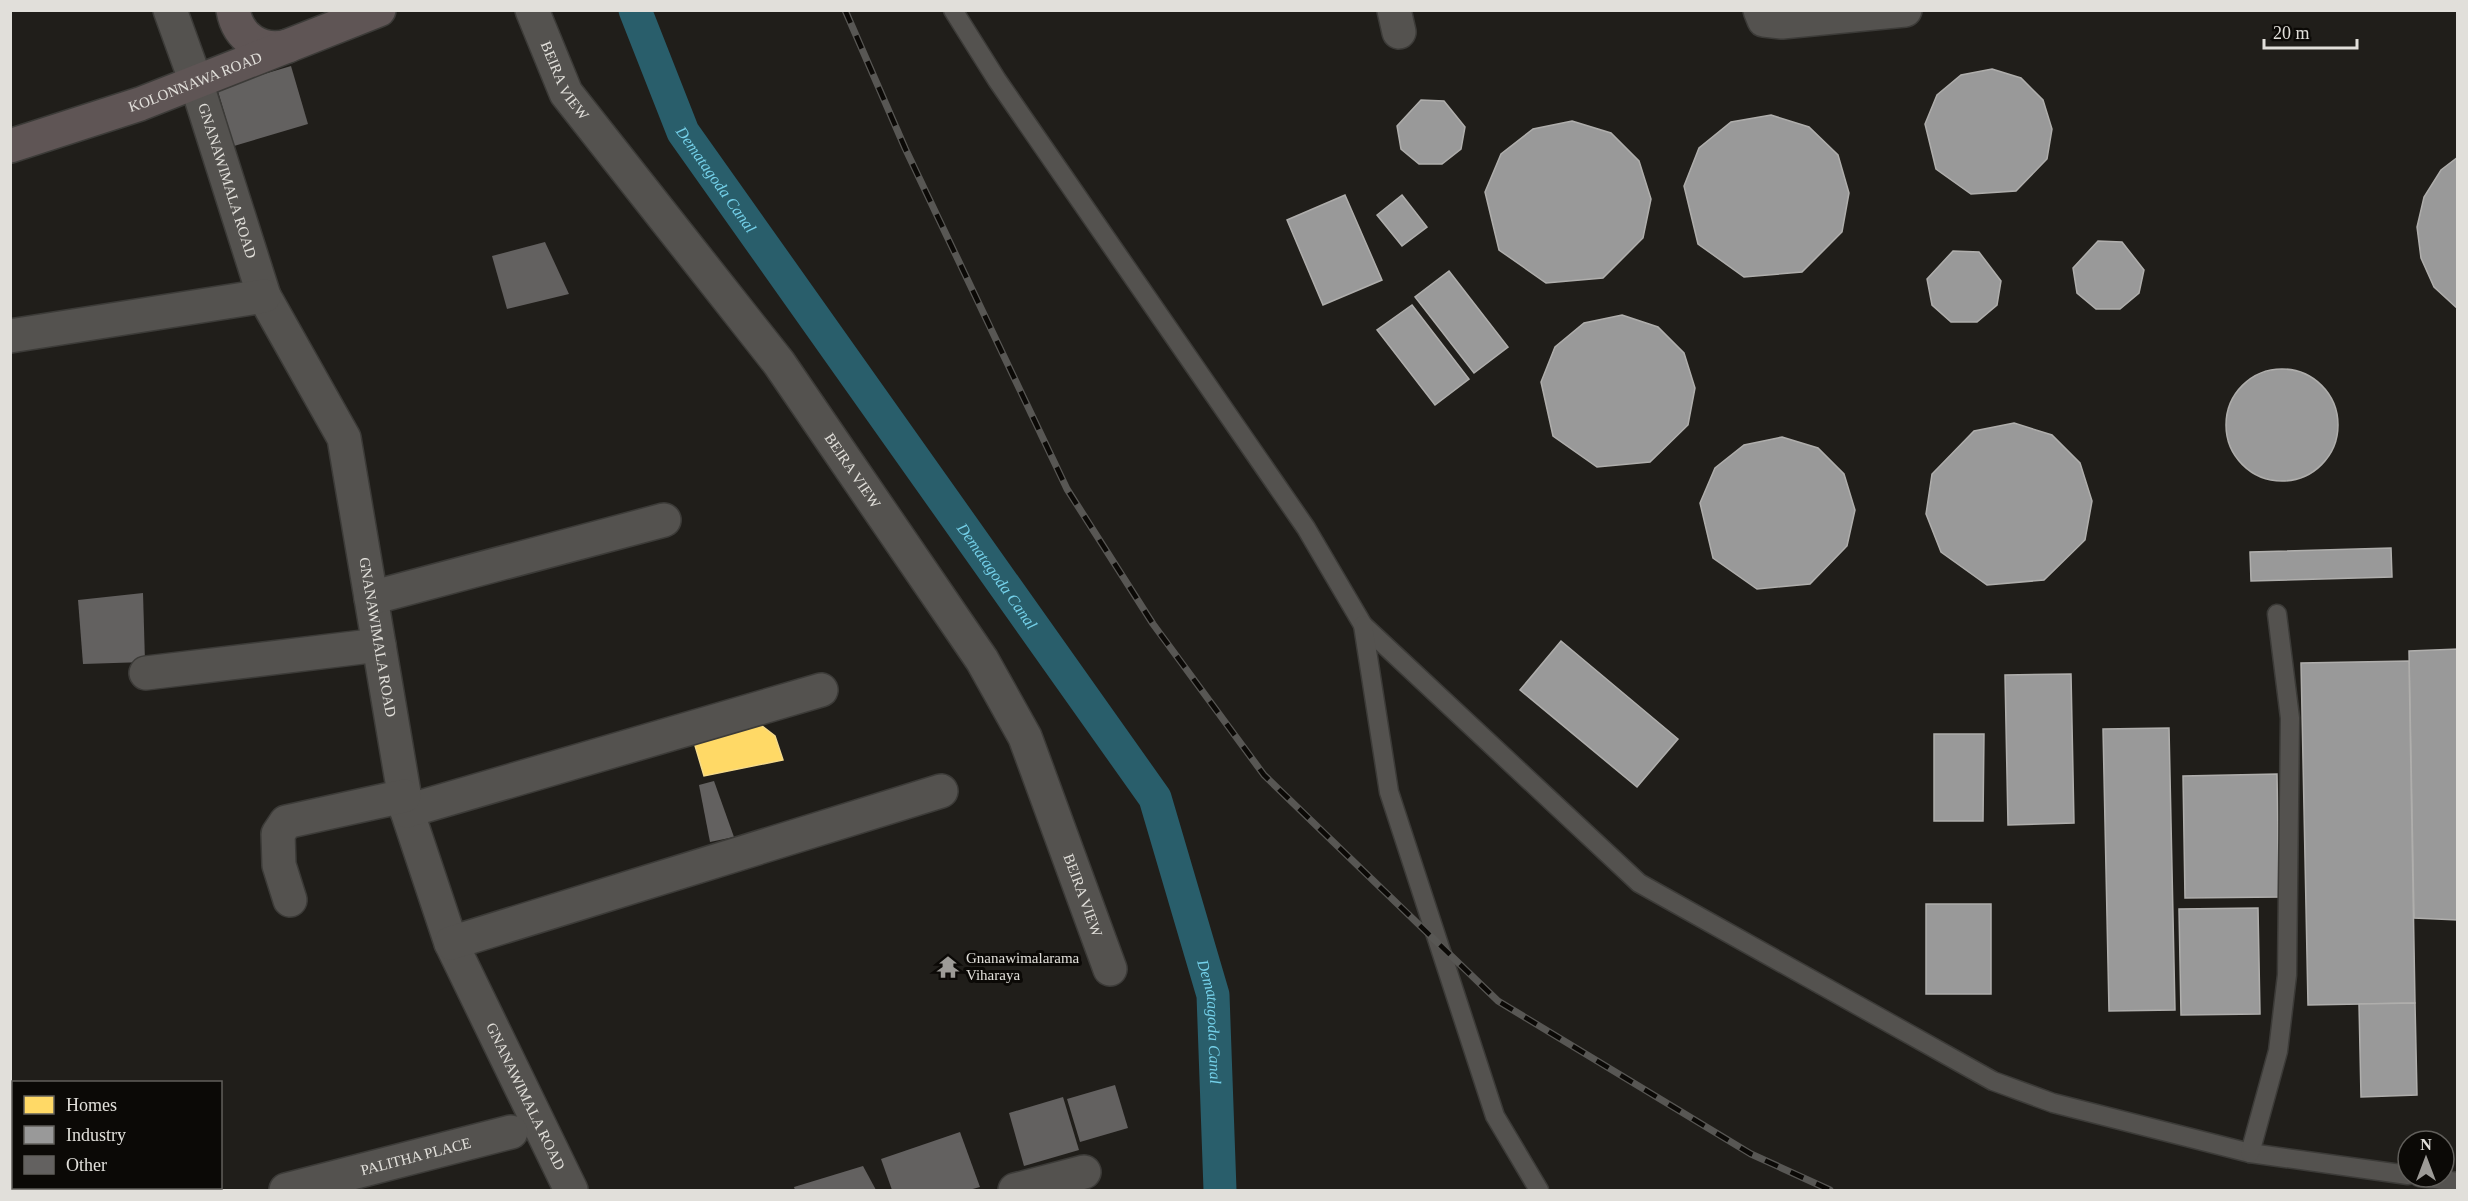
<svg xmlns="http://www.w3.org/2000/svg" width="2468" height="1201" font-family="Georgia,serif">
<rect width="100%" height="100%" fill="#201e1a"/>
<path fill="#ffd966" stroke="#f6db89" stroke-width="1.5" d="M748 715 775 736 783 760 704 776 691 732Z"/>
<g fill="#999" stroke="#afaeac" stroke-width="1.5">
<path d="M1992 69 2021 78 2043 100 2052 129 2047 159 2016 191 1971 194 1936 169 1925 124 1937 95 1961 75Z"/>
<path d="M1421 100 1444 101 1465 127 1461 149 1442 164H1419L1401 149 1397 126Z"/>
<path d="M1771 115 1809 127 1838 155 1849 193 1842 232 1802 272 1744 277 1698 244 1684 186 1699 148 1731 122Z"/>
<path d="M1572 121 1611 133 1639 161 1651 199 1643 238 1603 278 1546 283 1499 250 1485 192 1501 154 1533 129Z"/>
<path d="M2458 157V309L2434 287 2421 258 2417 227 2424 197 2441 170Z"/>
<path d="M1345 195 1382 280 1323 305 1287 220Z"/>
<path d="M1402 195 1427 227 1402 246 1377 215Z"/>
<path d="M2098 241 2122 242 2144 270 2139 293 2120 309H2096L2077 293 2073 268Z"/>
<path d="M1953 251 1979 252 2001 281 1997 305 1977 322H1951L1932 305 1927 279Z"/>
<path d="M1449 271 1508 347 1474 373 1415 297Z"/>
<path d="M1412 305 1469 379 1435 405 1377 330Z"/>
<path d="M1622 315 1658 327 1684 353 1695 388 1688 425 1650 462 1597 467 1553 436 1541 382 1555 347 1584 323Z"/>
<circle cx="2282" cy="425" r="56"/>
<path d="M2014 423 2052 435 2080 463 2092 501 2085 540 2044 580 1987 585 1941 552 1926 514 1932 474 1974 431Z"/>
<path d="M1782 437 1818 448 1844 474 1855 510 1847 546 1810 584 1757 589 1713 558 1700 503 1715 468 1744 445Z"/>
<path d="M2391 548 2392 577 2251 581 2250 552Z"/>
<path d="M1561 641 1678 739 1637 787 1520 690Z"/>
<path d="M2458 649V920L2414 918 2409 651Z"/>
<path d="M2409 661 2415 1003 2308 1005 2301 663Z"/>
<path d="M2071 674 2074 823 2008 825 2005 675Z"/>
<path d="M2169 728 2175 1010 2109 1011 2103 729Z"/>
<path d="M1934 734H1984L1983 821H1934Z"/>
<path d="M2277 774 2279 897 2185 898 2183 776Z"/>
<rect x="1926" y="904" width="65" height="90"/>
<path d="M2258 908 2260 1014 2181 1015 2179 909Z"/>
<path d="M2415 1003 2417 1095 2361 1097 2359 1004Z"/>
</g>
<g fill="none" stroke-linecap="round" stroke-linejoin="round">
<path stroke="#295e6b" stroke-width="33" id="s1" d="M635 10 683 132 1155 798 1213 995 1220 1190"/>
</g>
<g fill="#636160">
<path d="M291 66 308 124 234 146 217 88Z"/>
<path d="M545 242 569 294 507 309 492 256Z"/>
<path d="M143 593 145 662 83 664 78 600Z"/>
<path d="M714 781 734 837 710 842 699 785Z"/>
<path d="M1115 1085 1128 1128 1080 1142 1067 1099Z"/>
<path d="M1063 1097 1079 1150 1024 1166 1009 1113Z"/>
<path d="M960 1132 980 1187 969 1190H892L881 1159Z"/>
<path d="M863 1166 876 1190H795L794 1187Z"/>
</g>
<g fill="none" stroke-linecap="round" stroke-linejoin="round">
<g stroke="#3c3b38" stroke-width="21">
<g id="lane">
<path d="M953 10 997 80 1306 528 1363 625 1639 883 1993 1081 2053 1103 2250 1153 2408 1175"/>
<path d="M1363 625 1389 792 1495 1116 1539 1190"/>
<path d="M2250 1153 2278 1051 2287 975 2290 718 2277 614"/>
<path d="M2419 1177 2458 1182"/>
</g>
</g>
<g stroke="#3c3b38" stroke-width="36">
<g id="street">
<path id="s2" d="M170 10 196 82 264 296 344 438 407 811 451 943 571 1190"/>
<path id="s3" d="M532 10 566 93 779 363 982 660 1025 737 1110 969"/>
<path d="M1394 10 1399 32"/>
<path d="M1760 10 1764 20 1782 22 1905 10"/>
<path d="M10 336 264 296"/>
<path d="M371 598 664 520"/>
<path d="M146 673 379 645"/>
<path d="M407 811 821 690"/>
<path d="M290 900 279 865 278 834 286 822 404 796"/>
<path d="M451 943 941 791"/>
<path id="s4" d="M286 1190 511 1132"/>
<path d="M1015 1190 1084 1172"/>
</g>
</g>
<g stroke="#3c3b38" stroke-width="36">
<g id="primary">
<path d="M233 10C238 38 261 53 288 46"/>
<path id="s5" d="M10 146 140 104 379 10"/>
</g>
</g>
<use href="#lane" stroke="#54524f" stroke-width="18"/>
<use href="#street" stroke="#54524f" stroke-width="33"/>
<use href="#primary" stroke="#5f5555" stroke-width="33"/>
<g stroke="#585754" stroke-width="7">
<path id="rail" d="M845 10 905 148 1067 489 1153 624 1264 775 1498 1001 1751 1154 1830 1190"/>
</g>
<use href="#rail" stroke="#0b0906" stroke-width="4.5" stroke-dasharray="14" stroke-linecap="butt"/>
</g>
<defs>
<g id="temple-bare" transform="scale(1.8)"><path d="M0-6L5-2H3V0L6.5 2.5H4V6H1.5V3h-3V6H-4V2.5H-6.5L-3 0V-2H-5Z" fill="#9d9b97" stroke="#0b0906" stroke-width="2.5" paint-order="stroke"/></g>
</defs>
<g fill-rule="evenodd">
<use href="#temple-bare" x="948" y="967"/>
</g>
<g text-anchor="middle" stroke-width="6" stroke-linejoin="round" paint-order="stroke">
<g font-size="15" fill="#e1dfda" stroke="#0b0906">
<text dy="5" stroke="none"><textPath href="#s3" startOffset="78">BEIRA VIEW</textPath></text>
<text dy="5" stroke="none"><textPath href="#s5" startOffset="196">KOLONNAWA ROAD</textPath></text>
<text dy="5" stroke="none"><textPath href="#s2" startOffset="180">GNANAWIMALA ROAD</textPath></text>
<text dy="5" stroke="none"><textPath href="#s3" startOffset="564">BEIRA VIEW</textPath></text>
<text dy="5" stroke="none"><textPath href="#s2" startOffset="666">GNANAWIMALA ROAD</textPath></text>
<text dy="5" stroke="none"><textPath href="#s3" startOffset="1050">BEIRA VIEW</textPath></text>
<text dy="5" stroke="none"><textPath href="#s2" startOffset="1152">GNANAWIMALA ROAD</textPath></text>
<text dy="5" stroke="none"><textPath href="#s4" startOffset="134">PALITHA PLACE</textPath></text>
</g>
<g font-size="15" fill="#e1dfda" stroke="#0b0906" text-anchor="start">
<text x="966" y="963">Gnanawimalarama<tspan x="966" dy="17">Viharaya</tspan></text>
</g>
<g font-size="16" font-style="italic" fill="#74d0e9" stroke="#0b0906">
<text dy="6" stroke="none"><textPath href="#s1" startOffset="189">Dematagoda Canal</textPath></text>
<text dy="6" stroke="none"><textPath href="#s1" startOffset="675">Dematagoda Canal</textPath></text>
<text dy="6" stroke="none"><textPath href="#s1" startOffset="1179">Dematagoda Canal</textPath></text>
</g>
</g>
<rect width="2468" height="1201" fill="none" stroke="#e1dfda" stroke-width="24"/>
<rect x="12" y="1081" width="210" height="108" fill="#0b0906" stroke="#615f5b" stroke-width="1.5"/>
<rect x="24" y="1096" width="30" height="18" fill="#ffd966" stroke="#615f5b" stroke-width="1.5"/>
<text x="66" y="1111" font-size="18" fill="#e1dfda">Homes</text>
<rect x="24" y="1126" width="30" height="18" fill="#999999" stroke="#615f5b" stroke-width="1.5"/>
<text x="66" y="1141" font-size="18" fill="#e1dfda">Industry</text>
<rect x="24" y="1156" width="30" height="18" fill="#636160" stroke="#615f5b" stroke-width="1.5"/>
<text x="66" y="1171" font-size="18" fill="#e1dfda">Other</text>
<g transform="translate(2426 1159)"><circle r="28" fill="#0b0906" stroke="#615f5b" stroke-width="1.5"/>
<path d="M0-4.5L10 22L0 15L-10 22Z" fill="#9d9b97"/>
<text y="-9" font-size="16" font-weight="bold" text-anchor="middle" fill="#e1dfda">N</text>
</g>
<path d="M2264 39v9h93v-9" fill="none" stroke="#e1dfda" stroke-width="3"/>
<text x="2273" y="39" font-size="18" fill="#e1dfda" stroke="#0b0906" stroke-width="4.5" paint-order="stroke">20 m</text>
</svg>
